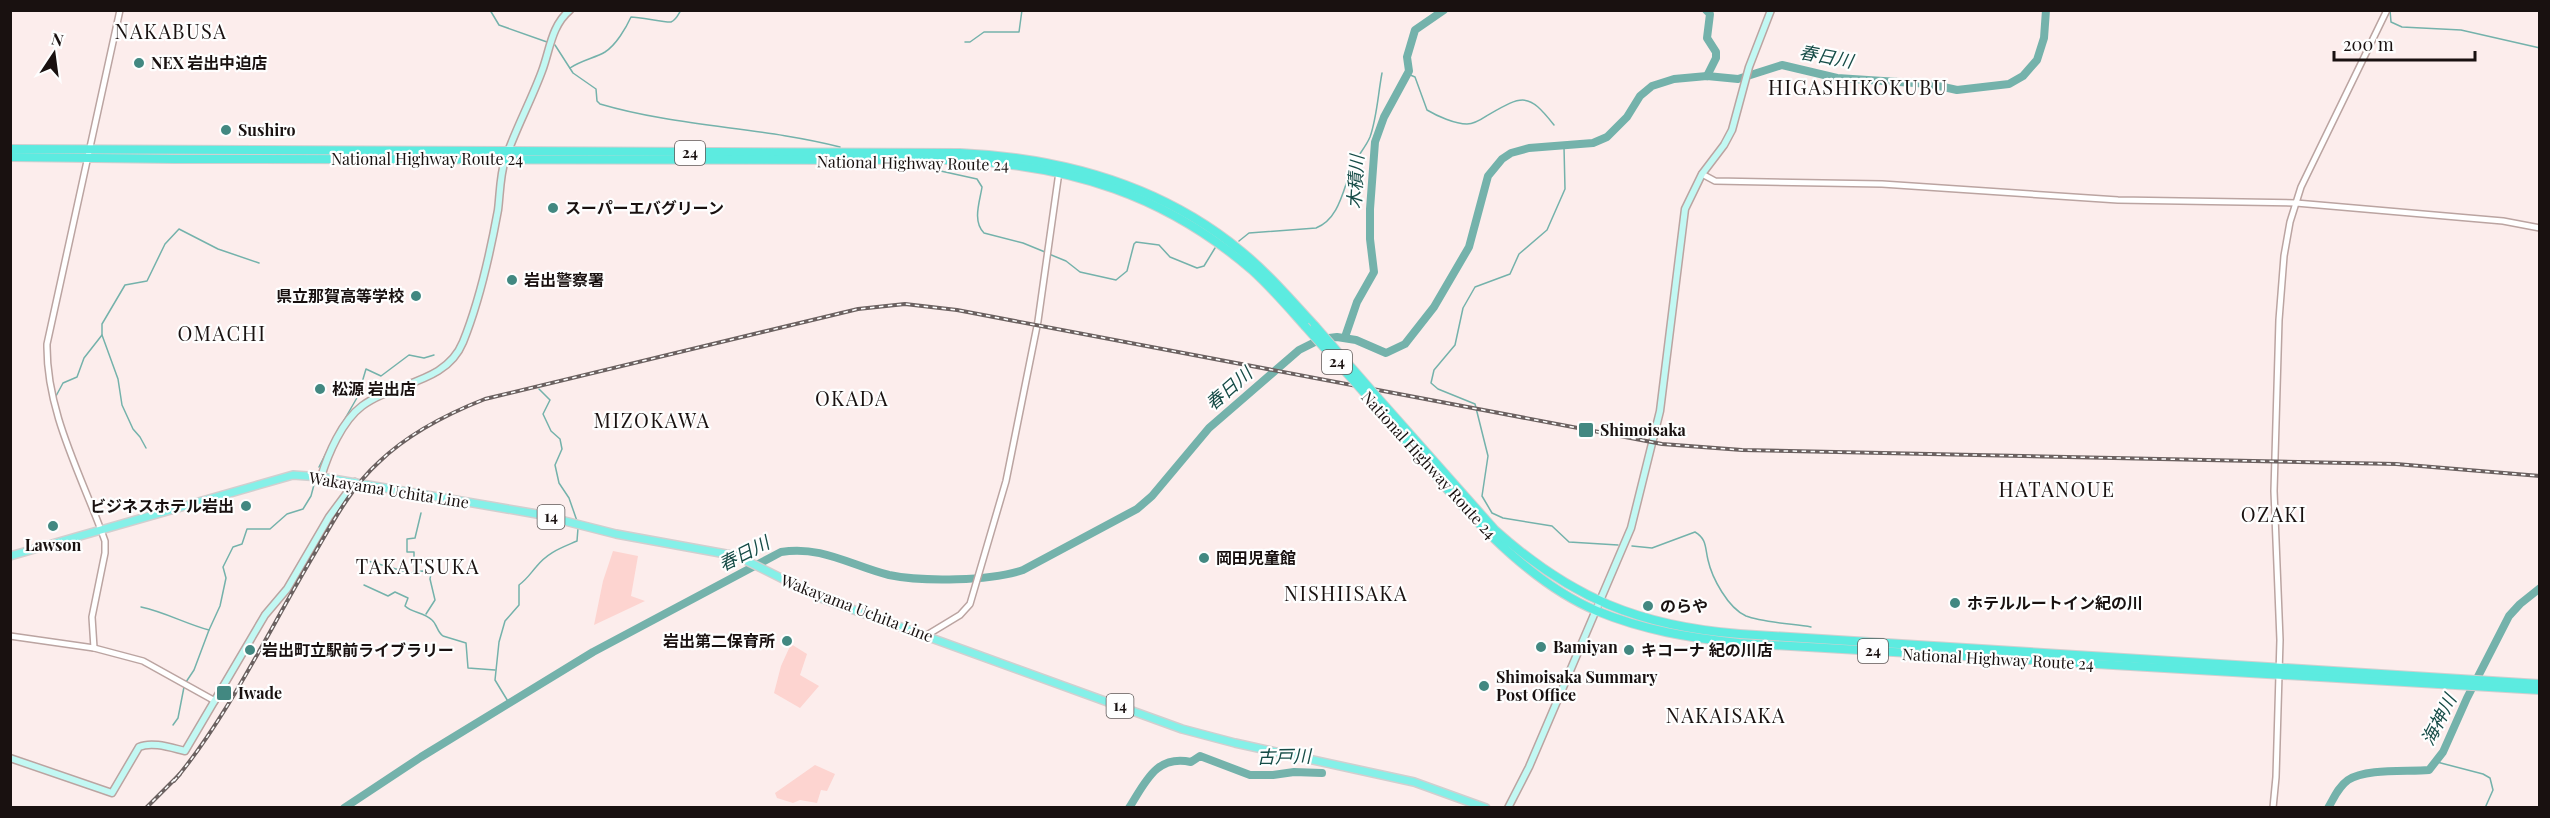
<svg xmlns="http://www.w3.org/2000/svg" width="2550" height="818" font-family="'Playfair Display','Noto Sans JP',serif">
<rect width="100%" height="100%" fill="#fcedec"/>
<g fill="#fdd4d0">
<path d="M613 551 638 556 631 596 645 601 594 625 603 581Z"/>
<path d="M791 644 807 654 800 675 819 686 800 708 774 693 781 666Z"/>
<path d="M815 765 835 774 827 791 821 790 817 803 800 800 793 803 777 798 775 793Z"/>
</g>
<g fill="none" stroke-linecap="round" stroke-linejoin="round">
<g stroke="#74b2ab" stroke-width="1.5">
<path d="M490 10 499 25 547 42"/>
<path d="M2390 10 2391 22 2402 27 2461 30 2540 48"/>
<path d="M965 42H970L984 32H1019L1022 10"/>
<path d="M555 45 573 73 596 89 597 101 600 104C678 127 762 127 840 147"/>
<path d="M570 68C582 60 595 58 605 52 616 45 626 28 631 17 640 17 667 23 671 22 676 20 678 15 681 10"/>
<path d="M1408 74 1415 77 1427 110C1437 116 1455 124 1467 124 1475 124 1482 119 1488 115 1523 95 1528 92 1554 125"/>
<path d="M1564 147 1565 189 1547 230 1519 254 1510 274 1475 287 1463 308 1455 345 1434 370 1431 383 1438 389 1475 404 1488 456 1482 496 1492 513 1503 518 1552 526 1569 542 1618 545"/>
<path d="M927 168 977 179 982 187C980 201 972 221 984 233L1023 243 1045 252"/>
<path d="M1239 241 1249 233 1316 228C1339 219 1343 190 1351 170 1355 158 1365 149 1370 137 1377 117 1378 94 1382 73"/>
<path d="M1049 254 1066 261 1080 272 1116 280 1127 271 1134 244 1136 242 1159 245 1170 257 1197 268 1204 266 1215 248"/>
<path d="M539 389 550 400 543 414 551 431 560 439 562 449 555 465 559 483 569 498 577 521"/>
<path d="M56 396 63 383 77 377 84 358 102 335"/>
<path d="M335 436 358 396 366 369 381 376 409 355 424 358 434 355"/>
<path d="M146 448 140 437 133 429 122 405 118 379 102 335V324L125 285 147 281 165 244 179 229 218 249 259 263"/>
<path d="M319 467 330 445"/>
<path d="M1632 546 1652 548 1695 532C1707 539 1705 548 1708 560 1712 578 1728 608 1746 616 1761 622 1793 624 1811 627"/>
<path d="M368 561 410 573 422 571 431 573 430 579 435 600 426 614"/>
<path d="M414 572V552H407V539L415 538 421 513"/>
<path d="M364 585 388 596 395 592 408 598 405 606C412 613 424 612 432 620 437 624 437 632 443 636L466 643 468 668 495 670"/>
<path d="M141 607C165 612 186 624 209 630L194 670 186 682"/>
<path d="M209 630 220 606 226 578 223 567 233 547 242 544 247 529H270L287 514 303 509 311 496 315 481"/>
<path d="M509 703 495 680 499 642 505 621 519 605V585C527 579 530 574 536 567 548 552 561 548 577 541L578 528"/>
<path d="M173 725 178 718 184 687"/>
<path d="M2437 762 2483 774 2490 778 2493 790 2485 808"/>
</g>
<g stroke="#74b2ab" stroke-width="8">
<path d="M1706 10 1710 14 1707 38 1716 52V58L1707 76"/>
<path d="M1345 337 1357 302 1374 272 1370 239V209L1375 142 1384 117 1409 71 1407 57 1415 30 1444 10"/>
<path d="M344 808 421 757 593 652 781 552C821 545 852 566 889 575 923 582 991 581 1023 570L1137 509 1152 496 1209 428 1299 350 1321 339 1337 337 1356 340 1386 353 1405 344 1434 307 1469 247 1488 176 1502 159 1511 153 1529 148 1593 143 1607 137 1627 117 1640 96 1652 86 1674 79 1707 76 1738 79 1782 65 1837 78 1930 84 1957 90 2009 84 2023 76 2037 60 2044 38 2046 10"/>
<path d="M1129 808C1145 783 1156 754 1191 762L1200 756 1250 775H1273L1294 772 1322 773"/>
<path d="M2328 808C2334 798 2338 787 2348 780 2366 768 2407 772 2429 770L2443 752 2467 698 2509 616 2520 604 2540 588"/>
</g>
<g stroke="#bba4a1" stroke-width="8">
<g id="tertiary">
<path d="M1702 174 1715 181 1882 184 2118 200 2296 203 2503 221 2540 228"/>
<path d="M927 635 960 615 970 604 1006 481 1038 321 1059 172"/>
<path d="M10 636 94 648 143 661 215 701"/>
<path d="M94 648 92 617 105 553V541C82 476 46 413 47 344L120 10"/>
<path d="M2273 808 2276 777 2280 640 2274 491 2279 320 2284 256 2290 222 2301 187 2387 10"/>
</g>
</g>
<g stroke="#bba4a1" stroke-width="9">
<g id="secondary">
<path d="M321 477C328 454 342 421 362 406 394 382 446 384 463 342 480 300 490 254 498 210 500 194 500 175 505 160 515 130 531 101 542 71 550 50 551 26 570 10"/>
<path d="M10 758 112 793 139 747C152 741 172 748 185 751L265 615 287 589 329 517 355 482"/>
<path d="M1508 808 1529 767 1631 528 1660 411 1685 209 1702 174 1724 145 1732 130 1749 67 1771 10"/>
</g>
</g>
<g stroke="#d1cfcf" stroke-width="10">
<path id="primary" d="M10 556 293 475 321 477 537 514 616 534 737 556 821 598 1182 729 1235 743 1414 782 1486 808"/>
</g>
<g stroke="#d1cfcf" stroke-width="10">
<g id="trunk">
<path d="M10 149 960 153C1063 158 1161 185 1241 251 1268 273 1291 300 1315 326"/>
<path d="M10 157 175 159 957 160C1071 166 1164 194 1252 270 1271 287 1288 307 1305 326"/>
<path d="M1369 398C1432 470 1508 574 1597 611 1643 630 1690 638 1739 643L2540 690"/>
<path d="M1378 398 1495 530C1571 598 1639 626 1740 634L2540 684"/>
</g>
</g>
<use href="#tertiary" stroke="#fff" stroke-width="5"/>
<use href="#secondary" stroke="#c2f8f3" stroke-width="6"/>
<use href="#primary" stroke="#85f0e8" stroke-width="7"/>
<use href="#trunk" stroke="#5cebe0" stroke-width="8"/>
<g stroke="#6b6160" stroke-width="4">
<g id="rail">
<path d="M174 781C227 718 267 634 309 563 330 528 348 490 379 462 409 433 447 414 485 399L858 309 905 304 957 310 1662 444 1742 450 2396 464 2540 476"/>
<path d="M146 808 180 774"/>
</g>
</g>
<use href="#rail" stroke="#fefefe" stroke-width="1.5" stroke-dasharray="4.5" stroke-linecap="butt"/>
<g stroke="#d1cfcf" stroke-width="10" stroke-linecap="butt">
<g id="trunk-bridge">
<path d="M1305 326 1369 398"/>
<path d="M1315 326 1378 398"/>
</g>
</g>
<use href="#trunk-bridge" stroke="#5cebe0" stroke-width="8"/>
</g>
<g fill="#428881" stroke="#fefefe" stroke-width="2">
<circle cx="139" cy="63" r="6"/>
<circle cx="226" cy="130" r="6"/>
<circle cx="553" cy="208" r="6"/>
<circle cx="512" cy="280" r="6"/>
<circle cx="416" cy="296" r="6"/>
<circle cx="320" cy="389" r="6"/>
<rect x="1578" y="422" width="16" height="16" rx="3"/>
<circle cx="246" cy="506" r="6"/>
<circle cx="53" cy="526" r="6"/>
<circle cx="1204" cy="558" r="6"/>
<circle cx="1955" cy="603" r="6"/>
<circle cx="1648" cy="606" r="6"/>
<circle cx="787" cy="641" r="6"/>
<circle cx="1541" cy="647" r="6"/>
<circle cx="250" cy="650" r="6"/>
<circle cx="1629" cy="650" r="6"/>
<circle cx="1484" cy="686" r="6"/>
<rect x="216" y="685" width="16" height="16" rx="3"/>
</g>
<g text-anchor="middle" stroke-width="4.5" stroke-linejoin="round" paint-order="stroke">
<g fill="#fefefe" stroke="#5e5857" stroke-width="1.5">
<rect x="675" y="141" width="30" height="24" rx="4.5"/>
<rect x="1322" y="350" width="30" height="24" rx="4.5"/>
<rect x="537.5" y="505" width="27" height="24" rx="4.5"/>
<rect x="1858" y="639" width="30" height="24" rx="4.5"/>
<rect x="1106.5" y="694" width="27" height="24" rx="4.5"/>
</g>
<g font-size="15" font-weight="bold" fill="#191110">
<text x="690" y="158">24</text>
<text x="1337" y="367">24</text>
<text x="551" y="522">14</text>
<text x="1873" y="656">24</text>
<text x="1120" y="711">14</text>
</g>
<g font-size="16" font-weight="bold" fill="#191110" stroke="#fefefe" text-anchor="start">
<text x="151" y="69">NEX 岩出中迫店</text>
<text x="238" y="136">Sushiro</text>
<text x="565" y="214">スーパーエバグリーン</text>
<text x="524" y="286">岩出警察署</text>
<text x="404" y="302" text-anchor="end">県立那賀高等学校</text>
<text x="332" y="395">松源 岩出店</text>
<text x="1600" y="436">Shimoisaka</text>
<text x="234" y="512" text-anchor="end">ビジネスホテル岩出</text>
<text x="53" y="551" text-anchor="middle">Lawson</text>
<text x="1216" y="564">岡田児童館</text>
<text x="1967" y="609">ホテルルートイン紀の川</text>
<text x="1660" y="612">のらや</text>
<text x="775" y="647" text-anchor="end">岩出第二保育所</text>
<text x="1553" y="653">Bamiyan</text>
<text x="262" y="656">岩出町立駅前ライブラリー</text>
<text x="1641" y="656">キコーナ 紀の川店</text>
<text x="1496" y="683">Shimoisaka Summary<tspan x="1496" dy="18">Post Office</tspan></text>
<text x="238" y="699">Iwade</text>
</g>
<g font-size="16" fill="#191110" stroke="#fefefe">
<text x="427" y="165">National Highway Route 24</text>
<text transform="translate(913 163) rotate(1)" y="6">National Highway Route 24</text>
<text transform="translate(1429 465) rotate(48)" y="6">National Highway Route 24</text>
<text transform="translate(389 490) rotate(9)" y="6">Wakayama Uchita Line</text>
<text transform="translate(857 608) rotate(21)" y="6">Wakayama Uchita Line</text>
<text transform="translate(1998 659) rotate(3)" y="6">National Highway Route 24</text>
</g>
<g font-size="18" font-style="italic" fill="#164c47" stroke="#fefefe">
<text transform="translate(1826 57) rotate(11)" y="6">春日川</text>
<text transform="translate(1356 182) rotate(-87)" y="6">木積川</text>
<text transform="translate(1229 389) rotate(-41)" y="6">春日川</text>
<text transform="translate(744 554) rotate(-27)" y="6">春日川</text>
<text transform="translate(2439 720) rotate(-63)" y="6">海神川</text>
<text transform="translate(1284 757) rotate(-1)" y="6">古戸川</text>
</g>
<g font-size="20" letter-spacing="1.5" fill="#191110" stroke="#fefefe">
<text x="171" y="39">NAKABUSA</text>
<text x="1858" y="95">HIGASHIKOKUBU</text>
<text x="222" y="341">OMACHI</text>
<text x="852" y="406">OKADA</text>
<text x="652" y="428">MIZOKAWA</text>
<text x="2057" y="497">HATANOUE</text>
<text x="2274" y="522">OZAKI</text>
<text x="418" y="574">TAKATSUKA</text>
<text x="1346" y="601">NISHIISAKA</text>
<text x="1726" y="723">NAKAISAKA</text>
</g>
</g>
<rect width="2550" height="818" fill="none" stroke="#191110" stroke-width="24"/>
<g transform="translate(54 54) rotate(13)" stroke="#fefefe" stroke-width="4.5" paint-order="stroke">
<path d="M0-4.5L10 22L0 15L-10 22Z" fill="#191110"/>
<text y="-9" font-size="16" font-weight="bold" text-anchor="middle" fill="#191110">N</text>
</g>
<path d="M2334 51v9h141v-9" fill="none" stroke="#191110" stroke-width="3"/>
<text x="2343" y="51" font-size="18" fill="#191110" stroke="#fefefe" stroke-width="4.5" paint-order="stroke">200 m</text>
</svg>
